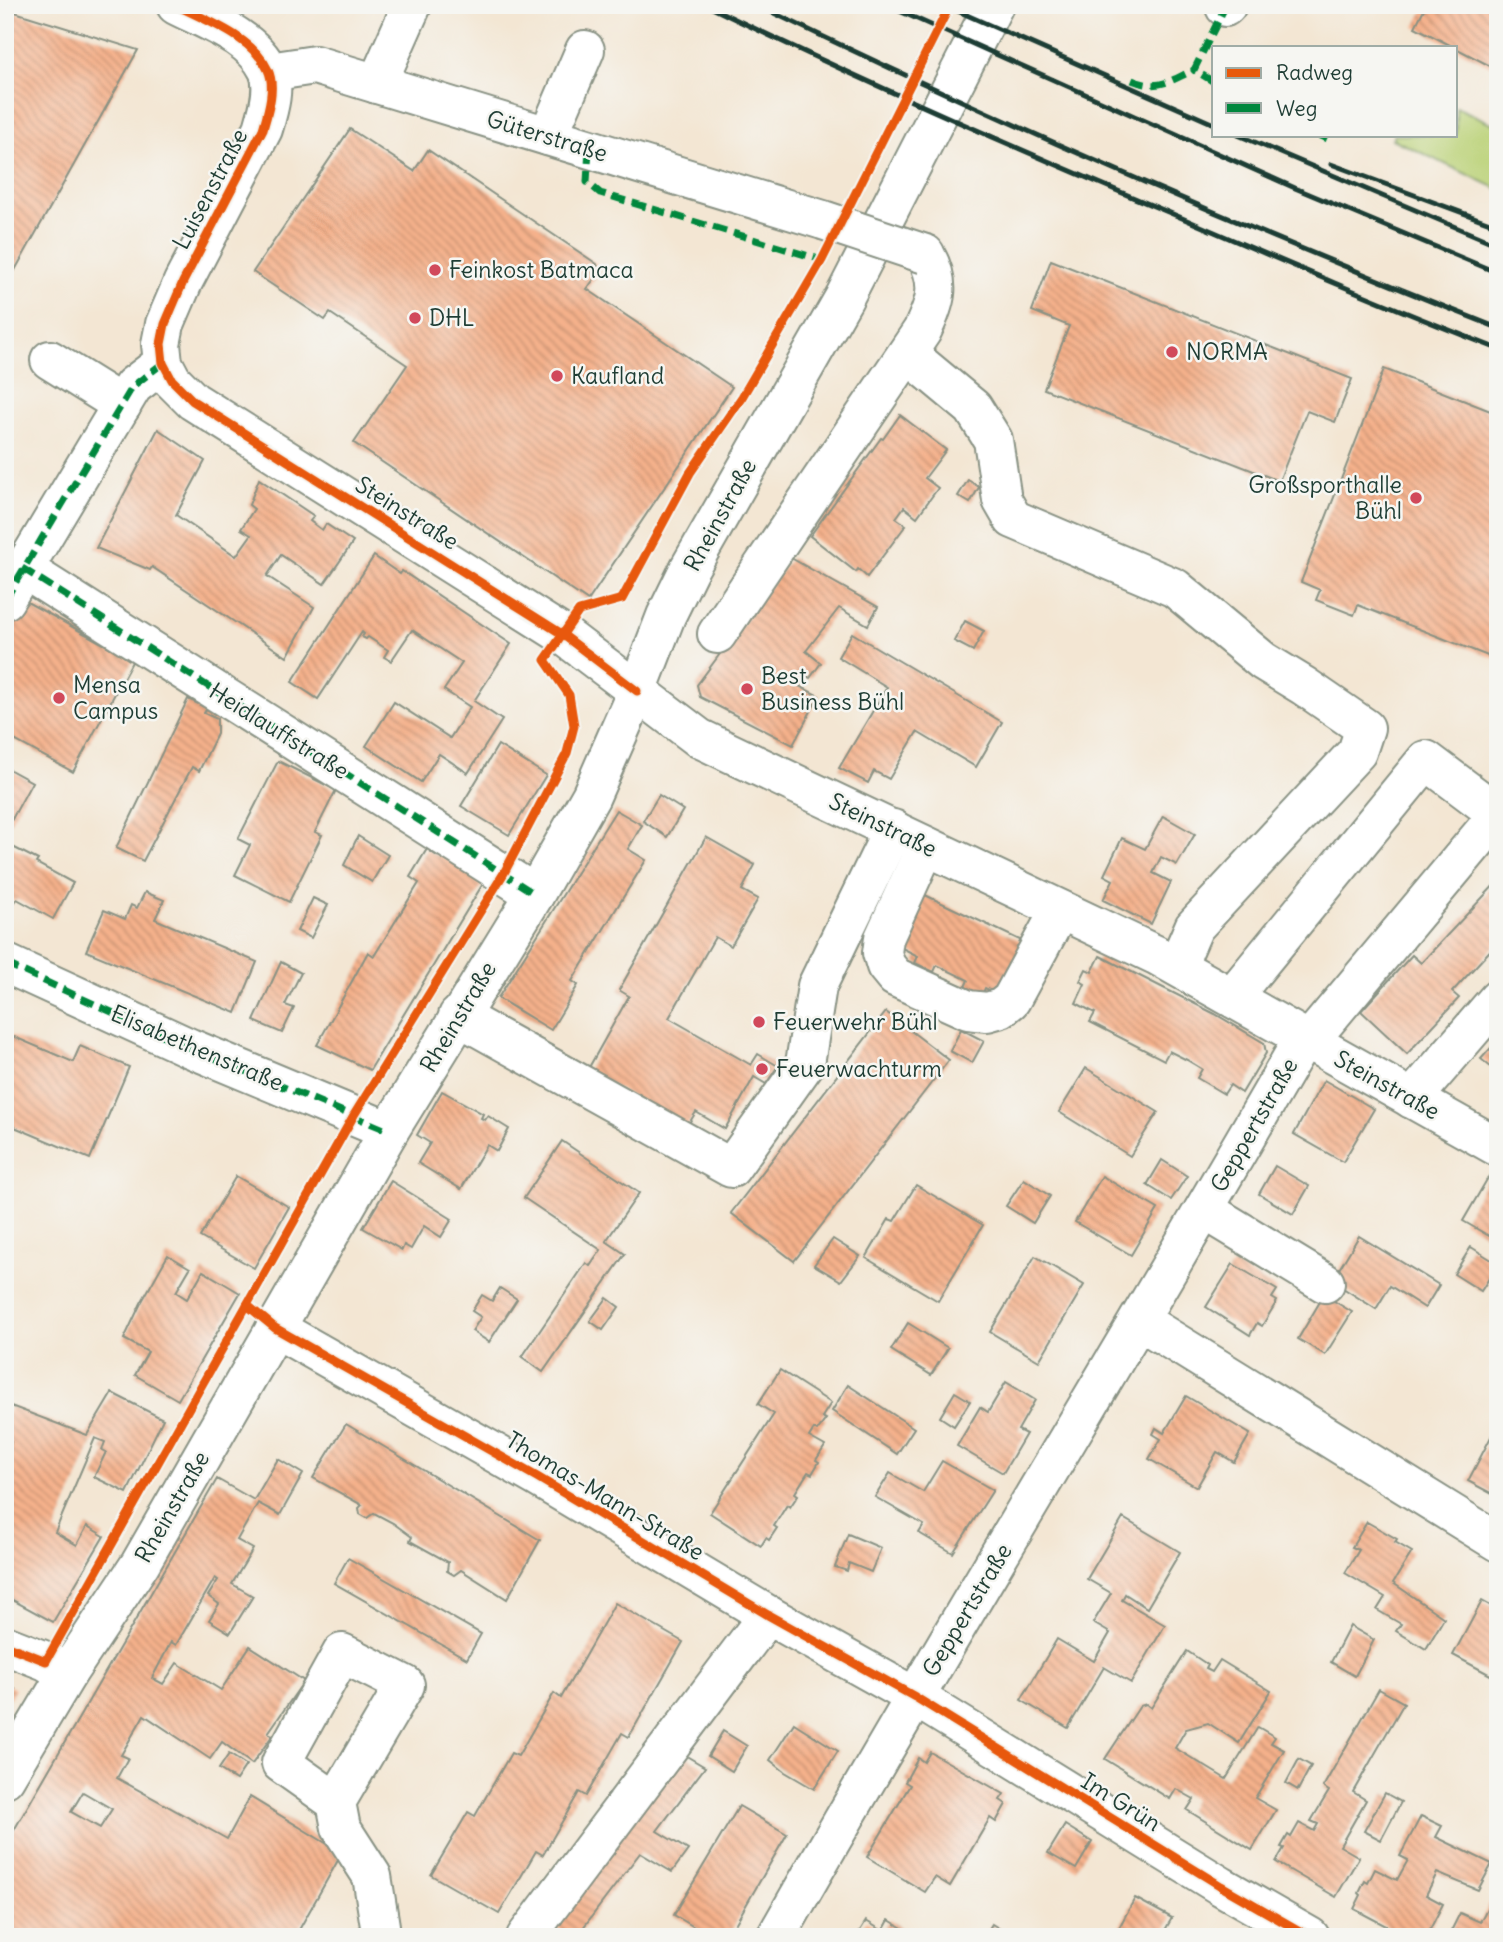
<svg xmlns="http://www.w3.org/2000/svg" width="1503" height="1942" font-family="Delius,sans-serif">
<defs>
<pattern id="building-back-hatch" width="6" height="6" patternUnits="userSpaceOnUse" patternTransform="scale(1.75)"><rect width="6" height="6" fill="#f5b18b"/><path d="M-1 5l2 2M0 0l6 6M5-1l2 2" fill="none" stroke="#c69172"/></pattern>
</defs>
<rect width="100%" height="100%" fill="#f6f6f2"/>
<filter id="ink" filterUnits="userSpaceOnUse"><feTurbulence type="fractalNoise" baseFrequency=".0143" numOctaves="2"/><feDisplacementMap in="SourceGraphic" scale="14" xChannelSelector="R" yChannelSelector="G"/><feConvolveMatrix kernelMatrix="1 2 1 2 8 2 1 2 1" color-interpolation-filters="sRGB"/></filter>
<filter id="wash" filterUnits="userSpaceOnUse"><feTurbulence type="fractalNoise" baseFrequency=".00686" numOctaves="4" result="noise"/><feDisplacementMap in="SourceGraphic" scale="28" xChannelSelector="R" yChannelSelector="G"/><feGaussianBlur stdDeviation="1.57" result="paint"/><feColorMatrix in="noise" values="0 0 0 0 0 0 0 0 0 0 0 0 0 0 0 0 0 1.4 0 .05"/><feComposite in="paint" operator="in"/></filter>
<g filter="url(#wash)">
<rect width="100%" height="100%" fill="#f3e6d3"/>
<path fill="#bad176" stroke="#6c8755" stroke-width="2" d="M1456 107 1498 126V189L1392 139 1394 135H1456Z"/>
<g id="blocks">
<g fill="url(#building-back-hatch)" fill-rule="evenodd">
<path d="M1426 5H1498V70L1415 27Z"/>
<path d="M5 9 138 50 5 288Z"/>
<path d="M350 129 414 171 428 150 508 204 597 264 599 272 587 289 732 387 588 601 354 443 407 365 330 313 325 320 253 272Z"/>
<path d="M1051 260 1352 379 1335 422 1307 411 1279 481 1044 389 1069 326 1032 311Z"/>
<path d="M1384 369 1498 414V660L1358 605 1354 615 1316 600 1320 590 1301 582Z"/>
<path d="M900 415 946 450 925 478 938 488 917 517 904 507 896 518 906 525 867 577 858 569 856 572 810 536 881 438 883 439Z"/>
<path d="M158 429 205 461 176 515 236 556 251 535 241 529 254 509 249 505 259 479 314 516 310 521 322 530 326 524 353 542 324 584 281 555 267 576 314 607 287 657 152 567 150 570 96 548Z"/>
<path d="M968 480 979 487 970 503 958 496Z"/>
<path d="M374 556 400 574 402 571 511 644 474 701 502 720 468 773 439 754 421 782 366 746 394 702 450 738 470 707 444 690 462 663 412 630 391 661 384 657 388 650 368 637 366 639 362 637 364 634 362 632 318 699 292 682Z"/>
<path d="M791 558 878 607 868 625 839 608 806 651 821 663 810 678 805 675 799 686 819 696 793 745 700 697 697 685Z"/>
<path d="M16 596 133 660 73 772 5 735V616Z"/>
<path d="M965 621 984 631 973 651 954 641Z"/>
<path d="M852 633 1002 722 976 767 917 732 889 779 874 771 868 783 839 768 887 687 838 657Z"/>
<path d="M188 699 207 708 204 713 217 719V734L199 771 192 767 143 861 116 848Z"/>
<path d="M498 745 546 775 509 835 461 806Z"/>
<path d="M278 761 336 790 315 832 322 835 289 902 235 875 250 845 238 839Z"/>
<path d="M5 767 32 782 5 832Z"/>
<path d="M659 795 683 810 667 837 643 821Z"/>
<path d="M616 810 642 825 628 849 646 860 572 981 578 985 551 1030 498 998Z"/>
<path d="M1163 816 1195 834 1177 865 1161 857 1153 873 1171 882 1151 924 1103 900 1113 880 1104 875 1122 838 1145 849Z"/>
<path d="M358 836 388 855 372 882 344 865Z"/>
<path d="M706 837 755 865 742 890 758 899 731 946 715 937 669 1018 751 1065 758 1054 778 1066 766 1084 754 1077 725 1129 696 1112 686 1128 587 1071 629 996 619 990Z"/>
<path d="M5 843 38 860 36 863 73 883 53 919 17 899 15 902 5 897Z"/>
<path d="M427 849 437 856 438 853 484 882 370 1070 317 1045 368 952 374 956 419 883 410 877Z"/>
<path d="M1498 881V942L1452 992 1459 998 1407 1054 1361 1011 1412 955 1421 963Z"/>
<path d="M145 892 164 900 155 919 257 962 236 1013 86 951 104 910 125 919 131 905 137 908Z"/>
<path d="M923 894 1024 942 998 994 985 988 982 995 965 987 968 980 937 965 934 972 915 963 918 956 898 946Z"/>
<path d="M313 898 328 905 311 938 297 931Z"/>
<path d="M1100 956 1215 1014 1264 1043 1266 1053 1242 1093 1230 1085 1224 1094 1197 1078 1202 1069 1187 1060 1169 1051 1164 1060 1090 1022 1095 1013 1076 1003 1085 984 1080 981 1086 969 1092 972Z"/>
<path d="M281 962 301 973 285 1005 294 1008 282 1033 254 1021Z"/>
<path d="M886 1012 949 1060 794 1261 731 1213Z"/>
<path d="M961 1029 984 1041 972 1063 950 1051Z"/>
<path d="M5 1033 73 1062 80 1046 129 1067 90 1159 5 1123Z"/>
<path d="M1498 1040V1073L1481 1059Z"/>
<path d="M1086 1068 1158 1112 1130 1156 1059 1112Z"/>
<path d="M1324 1080 1374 1109 1343 1162 1294 1134Z"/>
<path d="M442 1091 483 1114 481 1118 485 1120 488 1116 509 1129 497 1151 487 1145 461 1189 418 1163 430 1143 417 1135Z"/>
<path d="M562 1141 639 1193 606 1241 625 1254 543 1372 522 1357 586 1263 590 1266 601 1250 524 1198Z"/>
<path d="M1162 1160 1187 1176 1171 1200 1147 1185Z"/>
<path d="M1275 1166 1309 1186 1293 1214 1259 1194Z"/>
<path d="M236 1176 289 1207 254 1268 200 1237Z"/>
<path d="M1102 1176 1158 1209 1131 1255 1075 1222Z"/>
<path d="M1489 1176 1498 1181V1241L1463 1221Z"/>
<path d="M1024 1179 1050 1196 1033 1223 1006 1206Z"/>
<path d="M391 1181 452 1219 441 1237 424 1226 411 1249 404 1245 402 1250 363 1228Z"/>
<path d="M916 1185 983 1225 938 1301 866 1258 889 1219 894 1221Z"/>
<path d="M1359 1236 1439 1285 1425 1308 1390 1286 1376 1309 1332 1281Z"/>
<path d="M833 1239 860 1256 841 1281 814 1265Z"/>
<path d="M1471 1247 1498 1264 1481 1291 1454 1274Z"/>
<path d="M168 1255 190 1268 176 1292 187 1299 203 1271 240 1293 178 1400 135 1375 148 1352 124 1339 141 1303Z"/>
<path d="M1035 1256 1084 1285 1039 1361 990 1332Z"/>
<path d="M1233 1264 1277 1290 1272 1298 1277 1301 1262 1326 1257 1323 1250 1335 1206 1307Z"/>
<path d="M500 1288 517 1299 489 1342 472 1331 481 1317 472 1311 482 1295 492 1301Z"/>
<path d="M1324 1295 1352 1312 1325 1355 1298 1339Z"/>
<path d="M607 1298 619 1307 603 1330 590 1321Z"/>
<path d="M908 1323 948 1348 931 1375 891 1350Z"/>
<path d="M780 1370 831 1403 822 1417 826 1419 817 1431 814 1429 809 1437 825 1446 816 1460 819 1462 812 1474 808 1472 803 1480 795 1493 798 1495 790 1507 787 1505 774 1526 777 1528 769 1540 766 1538 761 1546 710 1513 774 1414 758 1404Z"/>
<path d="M1006 1382 1035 1400 1018 1430 1026 1434 1003 1473 957 1446 980 1407 988 1412Z"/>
<path d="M848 1385 914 1428 897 1454 832 1411Z"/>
<path d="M955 1392 970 1401 954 1426 940 1417Z"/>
<path d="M112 1393 163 1419 127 1493 94 1477 106 1452 102 1450 105 1442 95 1438 55 1532 77 1545 87 1526 104 1536 53 1622 5 1596V1465L11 1442 5 1439V1420L11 1406 87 1435Z"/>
<path d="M1186 1396 1250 1434 1234 1462 1217 1452 1197 1487 1149 1459 1161 1439 1153 1434 1156 1428 1164 1433Z"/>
<path d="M346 1424 540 1540 507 1599 461 1570 454 1575 447 1571 448 1562 410 1541 412 1537 393 1523 374 1513 367 1518 360 1514 359 1508 362 1505 313 1478Z"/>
<path d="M1494 1431 1498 1433V1497L1468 1481Z"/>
<path d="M278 1459 303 1474 280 1515 258 1503 237 1540 253 1549 232 1584 253 1596 230 1633 209 1620 219 1604 208 1596 218 1580 215 1578 176 1645 171 1642 152 1678 163 1684 177 1663 221 1690 250 1646 304 1681 268 1733 272 1736 252 1764 222 1742 210 1759 144 1715 121 1755 128 1758 117 1778 227 1839 250 1797 342 1853 295 1937H247L243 1935 242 1937H5V1846L10 1837 217 1479 254 1500ZM83 1792 112 1809 100 1828 71 1812Z"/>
<path d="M942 1461 993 1490 953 1553 919 1533 924 1525 875 1497 890 1473 923 1492Z"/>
<path d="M1123 1518 1180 1552 1147 1608 1125 1594 1122 1600 1165 1625 1131 1683 1104 1667 1068 1728 1021 1700 1057 1639 1094 1661 1110 1633 1093 1623 1111 1593 1087 1579Z"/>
<path d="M1367 1522 1397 1539 1395 1542 1412 1552 1393 1583 1444 1618 1426 1649 1396 1631 1401 1624 1377 1610 1385 1597 1345 1573 1359 1550 1352 1547Z"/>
<path d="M848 1534 881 1548 871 1572 849 1563 847 1571 835 1567Z"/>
<path d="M348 1558 481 1634 467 1659 334 1583Z"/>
<path d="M1482 1601 1498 1610V1679L1453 1655Z"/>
<path d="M615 1603 683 1642 629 1737 622 1733 586 1796 579 1792 543 1855 536 1851 499 1914 431 1875 468 1812 475 1816 511 1753 518 1756 554 1693 561 1698Z"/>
<path d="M1350 1626 1374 1640 1355 1676 1331 1662Z"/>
<path d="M1187 1651 1208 1665 1206 1669 1212 1672 1220 1660 1271 1691 1239 1743 1208 1723 1186 1729 1175 1748 1226 1779 1258 1727 1275 1737 1271 1743 1284 1750 1255 1798 1276 1810 1252 1850 1187 1810 1194 1799 1176 1789 1170 1799 1105 1759 1140 1706 1146 1704 1151 1708Z"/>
<path d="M5 1683 15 1689 5 1706Z"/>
<path d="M1379 1689 1404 1703 1353 1792 1366 1800 1340 1846 1359 1857 1336 1897 1276 1862 1284 1848 1281 1847 1288 1835 1291 1837 1299 1823 1314 1831 1318 1824 1311 1821 1329 1791 1323 1787Z"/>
<path d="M794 1723 838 1751 814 1789 785 1772 770 1760Z"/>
<path d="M723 1731 747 1746 732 1771 708 1756Z"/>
<path d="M678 1751 705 1767 657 1831 688 1850 672 1872 640 1853 576 1937H572L547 1922Z"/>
<path d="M930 1752 1004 1794 1000 1800 1006 1804 996 1822 990 1818 950 1886 935 1877 925 1892 867 1857 910 1785 905 1782 918 1758 924 1762Z"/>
<path d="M229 1754 246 1765 236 1780 219 1769Z"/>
<path d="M1299 1759 1311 1766 1298 1790 1286 1783Z"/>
<path d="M1385 1793 1401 1802 1381 1840 1364 1831Z"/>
<path d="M739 1806 787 1834 733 1928 726 1937H711L674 1915Z"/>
<path d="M1421 1816 1442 1826 1436 1837 1492 1864 1478 1890 1437 1873 1426 1895 1443 1904 1426 1937H1407L1354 1909 1361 1895 1359 1893 1365 1881 1368 1883 1375 1869 1397 1880 1408 1860 1400 1856Z"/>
<path d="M1065 1825 1092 1842 1076 1869 1048 1853Z"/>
<path d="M1498 1887V1937H1448L1460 1913 1480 1922Z"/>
<path d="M1135 1898 1172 1918 1161 1937H1114Z"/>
<path d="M889 1920 912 1934 911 1937H856L866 1921 883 1931Z"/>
<path d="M992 1924 1013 1937H984Z"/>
</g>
</g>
</g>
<g filter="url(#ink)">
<use href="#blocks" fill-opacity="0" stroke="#899284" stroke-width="2"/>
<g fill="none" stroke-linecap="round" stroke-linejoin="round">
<g stroke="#899284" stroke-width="42">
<g id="minor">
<path d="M176 5C207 21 253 37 268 70 276 87 268 112 263 129L183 282 165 324 161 344 163 363 172 380 193 401 562 634 699 738 1156 955 1498 1147"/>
<path d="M1225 7 1227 5"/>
<path d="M269 72 315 65 823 220"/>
<path d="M377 84 412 5"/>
<path d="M548 136 585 50"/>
<path d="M908 354 973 408 993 440 1002 500 1013 519 1175 588 1263 661 1304 686 1365 728 1357 752 1194 927 1177 966"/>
<path d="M50 360 122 405"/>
<path d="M22 568 535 894"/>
<path d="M5 600 133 386 163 363"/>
<path d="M717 634 922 331C936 302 942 284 925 254"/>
<path d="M926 846 884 938 882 953 886 966 895 977 968 1010 987 1012 1001 1008 1011 1000 1060 910"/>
<path d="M5 963 190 1048 389 1131"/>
<path d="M1232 997 1426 760 1498 814"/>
<path d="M458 1016 731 1168 805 1064 817 986 893 829"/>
<path d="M1309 1041 1498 815"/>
<path d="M1412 1099 1498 999"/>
<path d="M1205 1210 1325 1283"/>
<path d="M1139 1320 1498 1542"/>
<path d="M275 1328 537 1477 768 1615 915 1697 1221 1886 1310 1937"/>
<path d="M5 1645 46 1661 67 1674"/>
<path d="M5 1778 67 1674 140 1564 389 1131 535 894 591 796 637 691 666 616 689 569 844 298 994 5"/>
<path d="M336 1802 281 1763 342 1653 405 1685 336 1802 341 1828 372 1876 380 1926"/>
<path d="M526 1937 768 1615"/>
<path d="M776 1937C948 1634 1131 1339 1304 1037"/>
</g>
</g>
<use href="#minor" stroke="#fff" stroke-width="38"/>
<g stroke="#1f3d34" stroke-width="5">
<path d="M706 5C860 80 1017 149 1175 215 1282 261 1389 307 1498 349"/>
<path d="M757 5C999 122 1247 229 1498 328"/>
<path d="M886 5 1295 188 1498 273"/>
<path d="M944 5 1214 124"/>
<path d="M1238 135 1498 245"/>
<path d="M1331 164 1498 226"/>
</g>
<g stroke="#899284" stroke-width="42" stroke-linecap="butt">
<path id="minor-bridge" d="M823 220 925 254"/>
</g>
<use href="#minor-bridge" stroke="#fff" stroke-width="38"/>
<g stroke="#00873e" stroke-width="7" stroke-dasharray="14 7" stroke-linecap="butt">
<path d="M1132 80C1159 91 1169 81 1194 70"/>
<path d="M1214 82 1194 70 1225 7"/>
<path d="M1318 135 1327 139"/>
<path d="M589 149 587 182 600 193 822 260"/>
<path d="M22 568 535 894"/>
<path d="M5 600 133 386 163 363"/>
<path d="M5 963 190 1048 389 1131"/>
</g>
<g stroke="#f6f6f2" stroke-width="13">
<g id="cycleway">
<path d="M176 5C207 21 253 37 268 70 276 87 268 112 263 129L183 282 165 324 161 344 163 363 172 380 193 401 562 634 637 691"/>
<path d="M247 1305 275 1328 537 1477 768 1615 915 1697 1221 1886 1310 1937"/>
<path d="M5 1645 46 1661 354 1115 504 873 567 753 574 726 569 695 545 660 579 611 622 599 690 473 742 397 822 260 950 5"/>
</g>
</g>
<use href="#cycleway" stroke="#e8590c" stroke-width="9"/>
</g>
</g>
<g fill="#d1495b" stroke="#f6f6f2" stroke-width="2.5">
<circle cx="435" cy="270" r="7"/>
<circle cx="415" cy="318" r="7"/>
<circle cx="1172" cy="352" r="7"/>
<circle cx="557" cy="376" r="7"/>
<circle cx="1416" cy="498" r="7"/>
<circle cx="747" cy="689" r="7"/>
<circle cx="59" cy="698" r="7"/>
<circle cx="759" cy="1022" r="7"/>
<circle cx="762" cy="1069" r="7"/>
</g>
<g text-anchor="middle" stroke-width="5" stroke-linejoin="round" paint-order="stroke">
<g font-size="23" fill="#1f3d34" stroke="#f6f6f2">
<text transform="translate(547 136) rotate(17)" y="8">Güterstraße</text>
<text transform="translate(210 189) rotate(-62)" y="8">Luisenstraße</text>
<text transform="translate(407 513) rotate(32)" y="8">Steinstraße</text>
<text transform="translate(720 515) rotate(-61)" y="8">Rheinstraße</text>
<text transform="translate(279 731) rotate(32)" y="8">Heidlauffstraße</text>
<text transform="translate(883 825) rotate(26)" y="8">Steinstraße</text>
<text transform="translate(458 1017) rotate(-59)" y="8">Rheinstraße</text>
<text transform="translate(197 1048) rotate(23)" y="8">Elisabethenstraße</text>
<text transform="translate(1387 1085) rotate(29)" y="8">Steinstraße</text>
<text transform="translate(1254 1125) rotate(-60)" y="8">Geppertstraße</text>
<text transform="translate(605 1496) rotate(31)" y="8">Thomas-Mann-Straße</text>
<text transform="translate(172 1507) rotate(-60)" y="8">Rheinstraße</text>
<text transform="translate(967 1610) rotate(-59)" y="8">Geppertstraße</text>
<text transform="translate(1121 1802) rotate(32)" y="8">Im Grün</text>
</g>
<g font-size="23" fill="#1f3d34" stroke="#f6f6f2" text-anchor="start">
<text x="449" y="278">Feinkost Batmaca</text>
<text x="429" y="326">DHL</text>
<text x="1186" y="360">NORMA</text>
<text x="571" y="384">Kaufland</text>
<text x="1402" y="493" text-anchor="end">Großsporthalle<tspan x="1402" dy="26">Bühl</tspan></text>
<text x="761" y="684">Best<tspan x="761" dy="26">Business Bühl</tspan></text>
<text x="73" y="693">Mensa<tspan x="73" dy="26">Campus</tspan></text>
<text x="773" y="1030">Feuerwehr Bühl</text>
<text x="776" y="1077">Feuerwachturm</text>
</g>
</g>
<rect width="1503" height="1942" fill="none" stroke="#f6f6f2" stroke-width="28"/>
<rect x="1212" y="46" width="245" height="91" fill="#f6f6f2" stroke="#a0aca6" stroke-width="2"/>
<rect x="1226" y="68" width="35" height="10" fill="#e8590c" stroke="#a0aca6" stroke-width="2"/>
<text x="1276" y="80" font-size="21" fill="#1f3d34">Radweg</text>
<rect x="1226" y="103" width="35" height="10" fill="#00873e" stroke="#a0aca6" stroke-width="2"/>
<text x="1276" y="116" font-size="21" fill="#1f3d34">Weg</text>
</svg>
